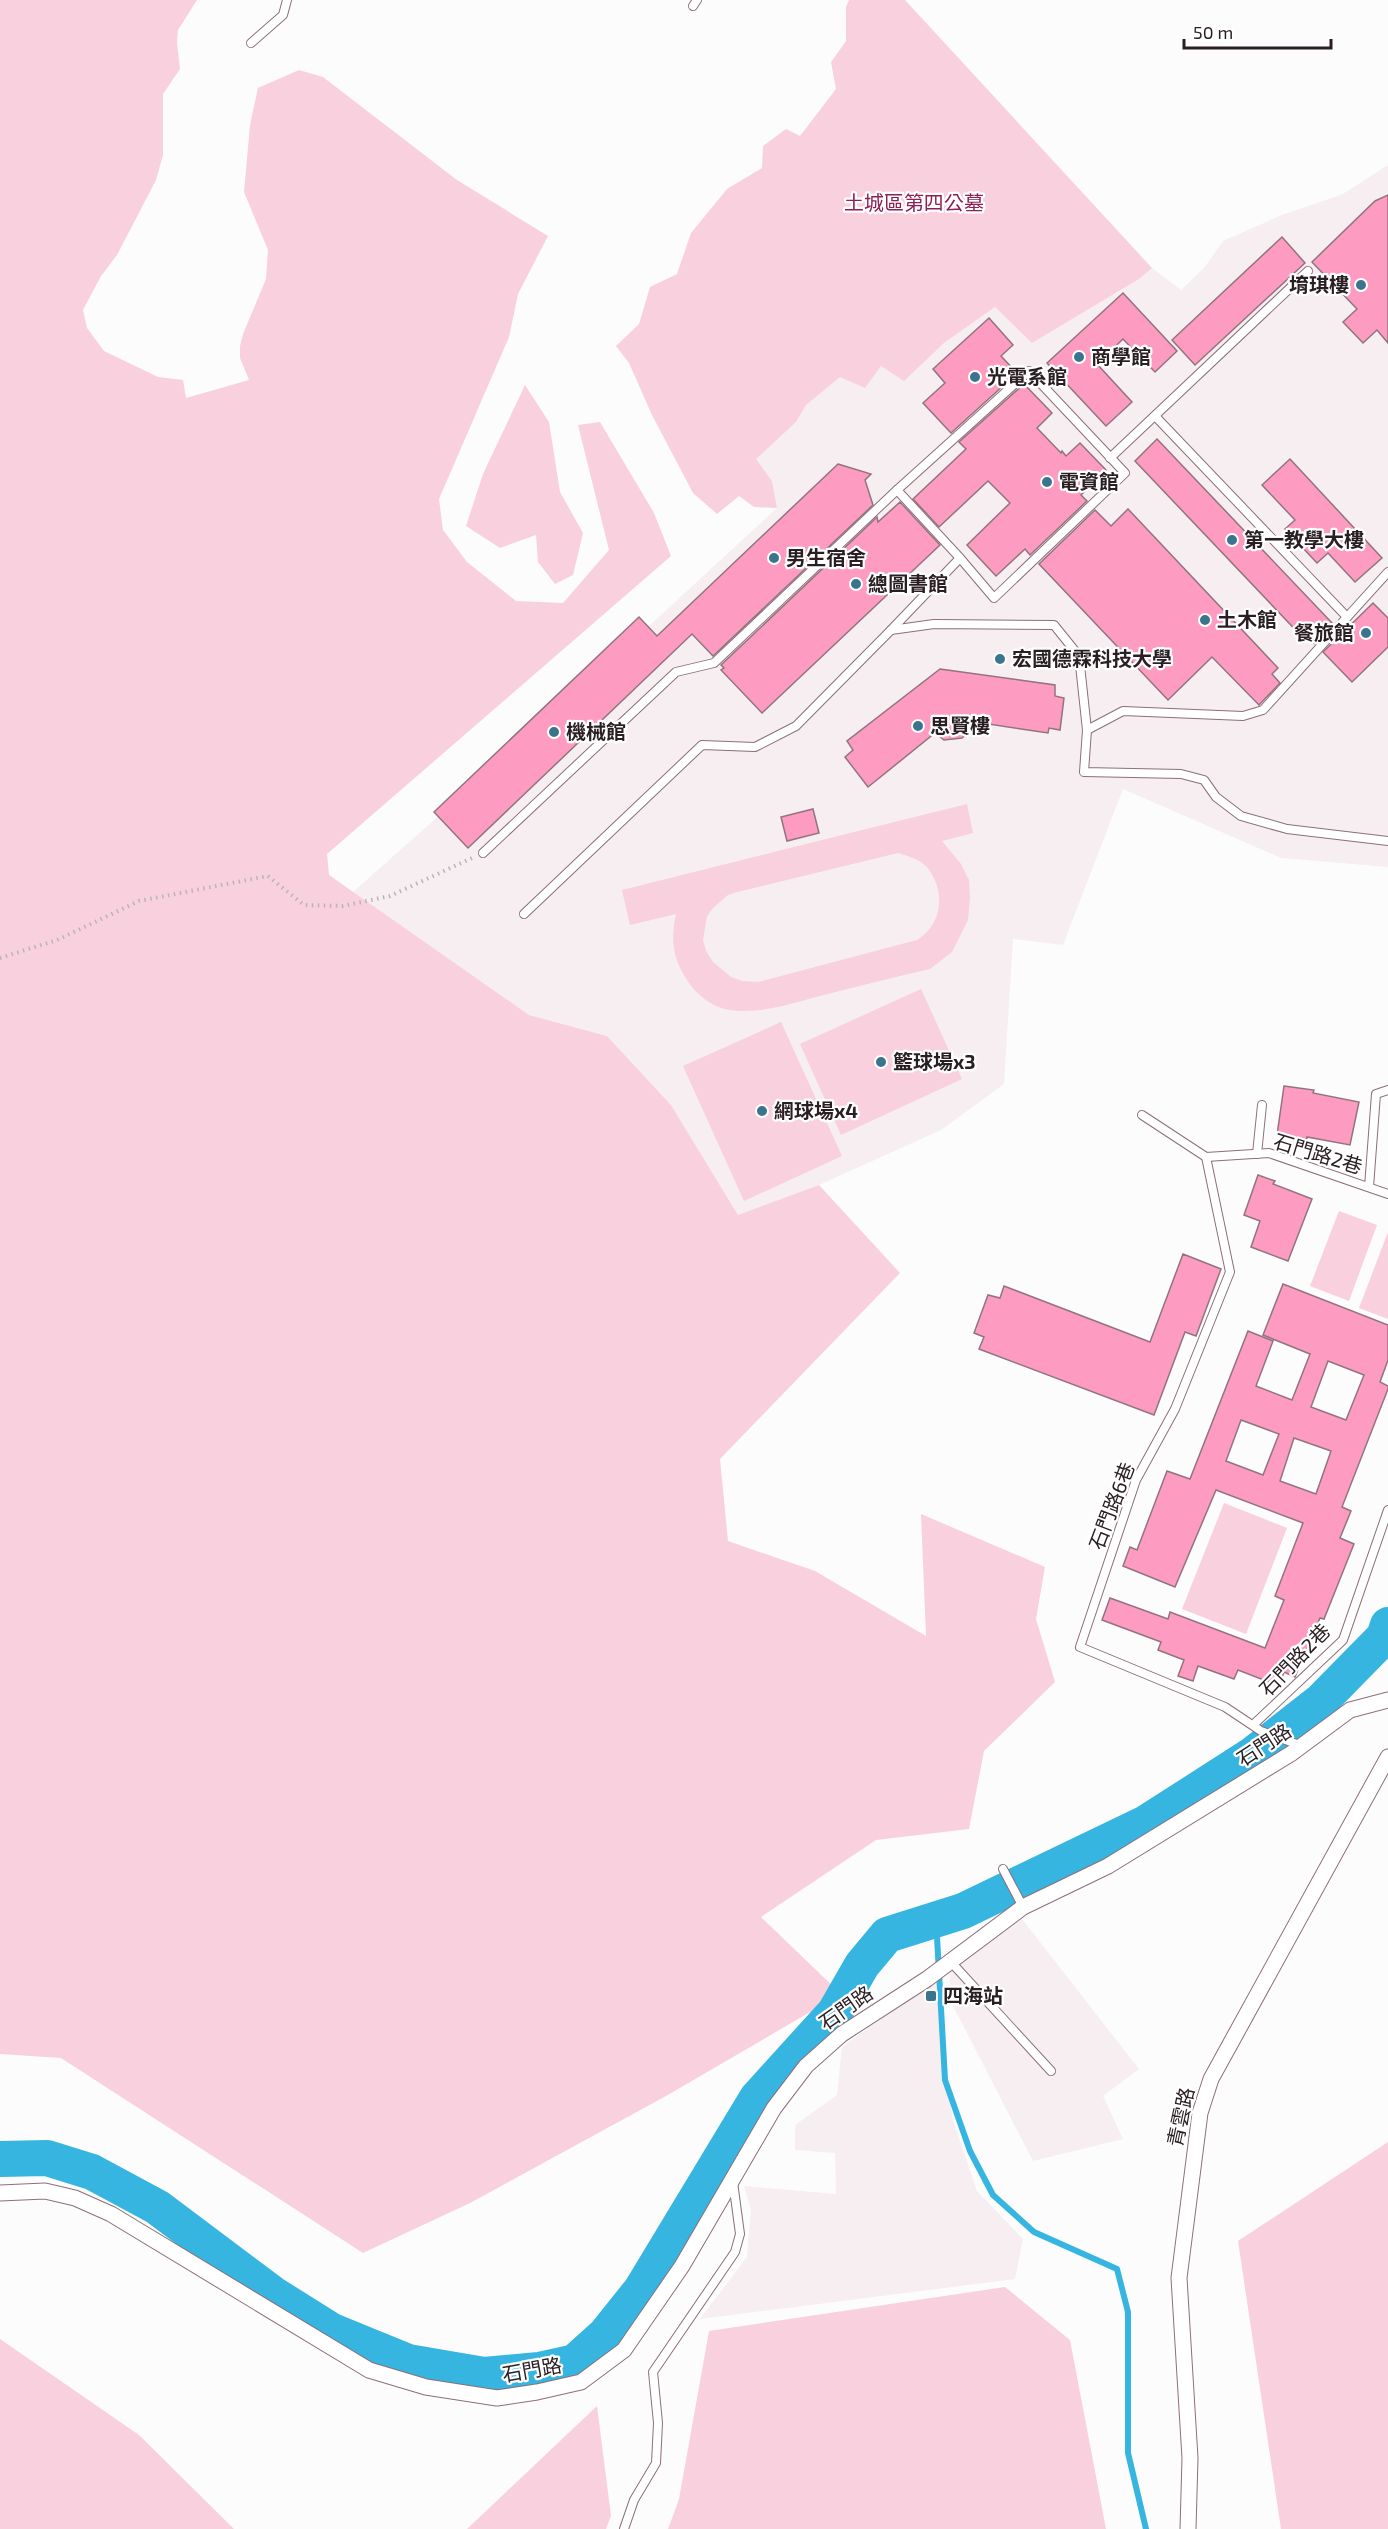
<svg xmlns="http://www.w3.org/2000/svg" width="1388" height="2529" font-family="'Exo 2','Noto Sans TC',sans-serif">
<rect width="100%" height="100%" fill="#fcfcfc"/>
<g fill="#f6eef0">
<path d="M1388 165V867L1281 858 1123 789 1063 945 1013 939 1004 1084 941 1130 819 1185 738 1215 671 1105 607 1036 529 1015 353 892 559 709 777 508 772 481 755 459 796 422 806 405 840 376 881 366 904 380 944 343 995 307 1032 343 1139 279 1152 268 1181 290 1204 268 1223 241 1282 215 1343 194Z"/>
<path d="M1022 1919 1139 2069 1103 2096 1123 2139 1033 2161 950 2000V1971Z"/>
<path d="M935 1980 953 2120 977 2191 1023 2239 1015 2279 700 2319 747 2257 751 2210 744 2186 836 2194 835 2153 795 2150V2125L837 2095 842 2047Z"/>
</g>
<g fill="#f9d0dd" fill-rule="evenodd">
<path d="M0 0H197L178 30 177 43 180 69 163 94V155L156 180 117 255 101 276 83 310 87 328 104 351 158 377 183 380 186 398 249 380 240 358V346L243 334 266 279 268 250 244 192 250 125 258 88 299 70 323 77 457 180 548 236 518 294 509 337 439 499 443 530 467 562 516 601 563 603 609 550 578 425 600 422 654 513 671 556 327 854 329 875 529 1015 607 1036 671 1105 738 1215 819 1185 900 1273 720 1459 728 1541 815 1571 926 1636 921 1514 1045 1567 1036 1619 1055 1682 984 1751 969 1829 876 1840 761 1917 841 1994 666 2096 470 2203 363 2253 61 2058 0 2054Z"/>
<path d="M849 0H905L1152 268 1139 279 1032 343 995 307 944 343 904 381 881 366 865 388 840 377 806 405 796 422 756 459 772 481 777 508 754 507 739 496 717 514 693 493 652 415 629 363 616 346 639 324 650 287 677 274 691 233 727 189 762 168 763 146 786 129 800 136 836 89 831 62 846 41V7Z"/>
<path d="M525 385 549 422 560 492 583 533 573 575 555 584 538 562 536 535 500 548 466 526 483 474Z"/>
<path d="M967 804 973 833 942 841 961 864 969 880 970 898 968 920 952 952 930 969C894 977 859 986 824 995 792 1003 758 1016 725 1009 708 1005 692 990 684 975 672 955 671 937 676 914L630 925 622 890ZM898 853C908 856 919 859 927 867 946 891 943 924 917 940L758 982 742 981 731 977 713 962 706 951 703 940 707 916 713 908 728 895 737 892Z"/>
<path d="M921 989 962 1079 841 1135 800 1044Z"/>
<path d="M781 1022 842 1156 744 1201 683 1066Z"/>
<path d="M1339 1211 1377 1225 1349 1301 1310 1286Z"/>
<path d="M1388 1232V1319L1359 1308Z"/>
<path d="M1224 1503 1287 1528 1246 1634 1182 1609Z"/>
<path d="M1388 2142V2529H1281L1238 2241Z"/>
<path d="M1005 2287 1070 2340 1106 2529H668L679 2499 709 2331Z"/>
<path d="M0 2339 139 2435 234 2529H0Z"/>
<path d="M597 2406 611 2516 606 2529H467Z"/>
</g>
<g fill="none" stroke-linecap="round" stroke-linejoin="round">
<path stroke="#36b5e1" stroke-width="6" d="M936 1919 945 2080 970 2151 993 2195 1034 2232 1117 2269 1128 2312V2453L1146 2529"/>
<path stroke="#36b5e1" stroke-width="36" d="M0 2159 47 2158 92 2172 157 2207 273 2294 332 2331 408 2362 484 2375 539 2370 575 2362 605 2335 641 2290 757 2098 835 2012 862 1965 887 1935 963 1911 1146 1823 1252 1755 1321 1701 1384 1637 1388 1625"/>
</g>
<g fill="#fe9bc0" stroke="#92747e" stroke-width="1.5" fill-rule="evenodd">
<path d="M1388 195V343L1377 330 1363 343 1343 322 1357 309 1312 262 1375 201Z"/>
<path d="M1282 237 1305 263 1195 365 1172 340Z"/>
<path d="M1123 293 1177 351 1155 372 1123 339 1097 364 1132 402 1106 426 1047 363Z"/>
<path d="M989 318 1013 345 1001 356 1015 371 1013 373 1015 375 951 433 923 403 945 383 933 369Z"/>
<path d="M1024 384 1052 413 1037 428 1061 453 1062 451 1066 456 1080 443 1106 470 1081 495 1087 501 1030 555 1025 549 996 576 967 545 1010 503 988 481 939 527 913 499 966 449 959 442Z"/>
<path d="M1157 439 1333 624 1315 644 1309 638 1306 641 1135 461Z"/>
<path d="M1290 459 1382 558 1355 582 1328 553 1317 563 1285 529 1295 520 1262 485Z"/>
<path d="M838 464 871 474 865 480 873 505 713 656 692 634 468 848 434 812 639 617 657 636Z"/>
<path d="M900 502 940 545 762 713 721 670 724 668 721 665 877 517 878 522Z"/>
<path d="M1128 509 1278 668 1272 674 1280 683 1259 705 1212 657 1168 700 1039 564 1095 510 1111 526Z"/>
<path d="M1373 603 1388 618V647L1352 682 1323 652Z"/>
<path d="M940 669 1055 685V696L1064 698 1060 730 1049 728 1048 733 969 721 968 732 962 738 944 740 935 733 868 787 845 757 853 750 847 741Z"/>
<path d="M813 809 819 833 787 841 781 817Z"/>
<path d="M1284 1086 1314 1090 1313 1093 1359 1102 1350 1145 1307 1137V1139L1277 1135Z"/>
<path d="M1258 1175 1275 1181 1273 1184 1312 1199 1288 1261 1251 1247 1260 1221 1244 1215Z"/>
<path d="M1183 1254 1221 1269 1196 1336 1185 1332 1154 1415 979 1349 984 1337 974 1333 988 1295 1000 1298 1004 1286 1150 1342Z"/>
<path d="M1283 1284 1388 1325V1360L1380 1382 1388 1386V1389L1342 1507 1351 1511 1340 1538 1354 1544 1324 1619 1320 1618 1295 1677 1284 1672 1279 1686 1238 1670 1234 1679 1198 1666 1193 1681 1178 1676 1184 1660 1158 1650 1161 1642 1102 1620 1110 1598 1168 1619 1170 1612 1265 1648 1284 1600 1275 1596 1303 1523 1216 1490 1175 1587 1123 1566 1130 1547 1137 1550 1167 1471 1190 1479 1248 1331 1273 1341 1256 1386 1292 1400 1310 1354 1263 1335ZM1328 1361 1364 1375 1346 1420 1311 1407ZM1241 1420 1279 1434 1263 1475 1226 1461ZM1294 1438 1331 1451 1316 1494 1280 1481Z"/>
</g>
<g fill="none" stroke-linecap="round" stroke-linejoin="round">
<g stroke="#8c6f79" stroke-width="10">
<g id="lane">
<path d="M693 6 697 0"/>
<path d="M251 43 283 15 287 0"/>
<path d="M1155 416 1347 617"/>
<path d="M1110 458 1308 271"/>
<path d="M891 630 960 558 994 598 1125 473 1029 371 897 490 960 558"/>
<path d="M1087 730 1123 711 1243 716 1263 710 1388 572"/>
<path d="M483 853 676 672 714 663 897 490"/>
<path d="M524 914 702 745 755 747 796 726 891 630 934 624 1054 625 1079 656 1087 730 1084 772 1181 774 1204 780 1216 797 1241 816 1287 829 1388 841"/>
<path d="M1142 1115 1206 1157 1269 1153 1388 1194"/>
<path d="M1257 1154 1262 1105"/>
<path d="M1206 1157 1230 1272 1175 1409 1136 1480 1080 1647 1225 1707 1261 1731 1302 1746"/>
<path d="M1369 1187 1376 1094 1388 1090"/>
<path d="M1253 1725 1343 1640 1388 1510"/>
<path d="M1003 1869 1023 1907"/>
<path d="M951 1962 1051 2071"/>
<path d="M624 2529 634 2500 656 2463 658 2423 653 2372 735 2252 740 2234 733 2182"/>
</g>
</g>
<g stroke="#8c6f79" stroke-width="17">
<g id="street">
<path d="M0 2193 45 2191 75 2198 111 2214 369 2370 426 2387 497 2398 537 2392 581 2382 624 2350 682 2266 774 2108 806 2066 842 2034 927 1979 1023 1907 1108 1866 1292 1753 1350 1710 1388 1700"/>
<path d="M1188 2529 1190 2458 1179 2278 1200 2113 1211 2079 1388 1757"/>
</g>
</g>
<path stroke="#b9b5b6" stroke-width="4" stroke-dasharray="1.5 4.5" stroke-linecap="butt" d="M0 958 57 940 139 901 268 876 304 905 343 906 390 896 472 858"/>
<use href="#lane" stroke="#fff" stroke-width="8"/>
<use href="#street" stroke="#fff" stroke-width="15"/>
</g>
<g fill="#3a758d" stroke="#fff" stroke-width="2">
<circle cx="1361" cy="285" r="6"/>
<circle cx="1079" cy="357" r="6"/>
<circle cx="975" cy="377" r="6"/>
<circle cx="1047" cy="482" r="6"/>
<circle cx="1232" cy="540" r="6"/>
<circle cx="774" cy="558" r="6"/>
<circle cx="856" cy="584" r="6"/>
<circle cx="1205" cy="620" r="6"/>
<circle cx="1366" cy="633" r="6"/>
<circle cx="1000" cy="659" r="6"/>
<circle cx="918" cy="726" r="6"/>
<circle cx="554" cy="732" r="6"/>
<circle cx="881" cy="1062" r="6"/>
<circle cx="762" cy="1111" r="6"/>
<rect x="925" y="1990" width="12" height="12" rx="3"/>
</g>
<g text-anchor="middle" stroke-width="4.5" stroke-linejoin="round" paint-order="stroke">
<g font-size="20" fill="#8f1f55" stroke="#fff">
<text x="914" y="210">土城區第四公墓</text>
</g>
<g font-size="20" font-weight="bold" fill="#291e22" stroke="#fff" text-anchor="start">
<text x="1349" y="292" text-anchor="end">堉琪樓</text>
<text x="1091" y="364">商學館</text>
<text x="987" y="384">光電系館</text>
<text x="1059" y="489">電資館</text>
<text x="1244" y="547">第一教學大樓</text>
<text x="786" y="565">男生宿舍</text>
<text x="868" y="591">總圖書館</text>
<text x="1217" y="627">土木館</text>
<text x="1354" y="640" text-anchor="end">餐旅館</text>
<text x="1012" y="666">宏國德霖科技大學</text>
<text x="930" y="733">思賢樓</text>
<text x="566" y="739">機械館</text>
<text x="893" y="1069">籃球場x3</text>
<text x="774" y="1118">網球場x4</text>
<text x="943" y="2003">四海站</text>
</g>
<g font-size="20" fill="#291e22" stroke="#fff">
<text transform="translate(1318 1154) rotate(17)" y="7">石門路2巷</text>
<text transform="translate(1112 1506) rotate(-69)" y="7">石門路6巷</text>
<text transform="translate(1295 1660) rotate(-46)" y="7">石門路2巷</text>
<text transform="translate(1264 1745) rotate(-33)" y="7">石門路</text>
<text transform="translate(846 2008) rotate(-35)" y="7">石門路</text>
<text transform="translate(1181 2117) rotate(-78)" y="7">青雲路</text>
<text transform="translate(532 2370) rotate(-10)" y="7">石門路</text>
</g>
</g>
<path d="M1184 39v9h147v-9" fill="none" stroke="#291e22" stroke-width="3"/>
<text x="1193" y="39" font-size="18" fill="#291e22" stroke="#ffffff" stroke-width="4.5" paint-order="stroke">50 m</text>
</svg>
